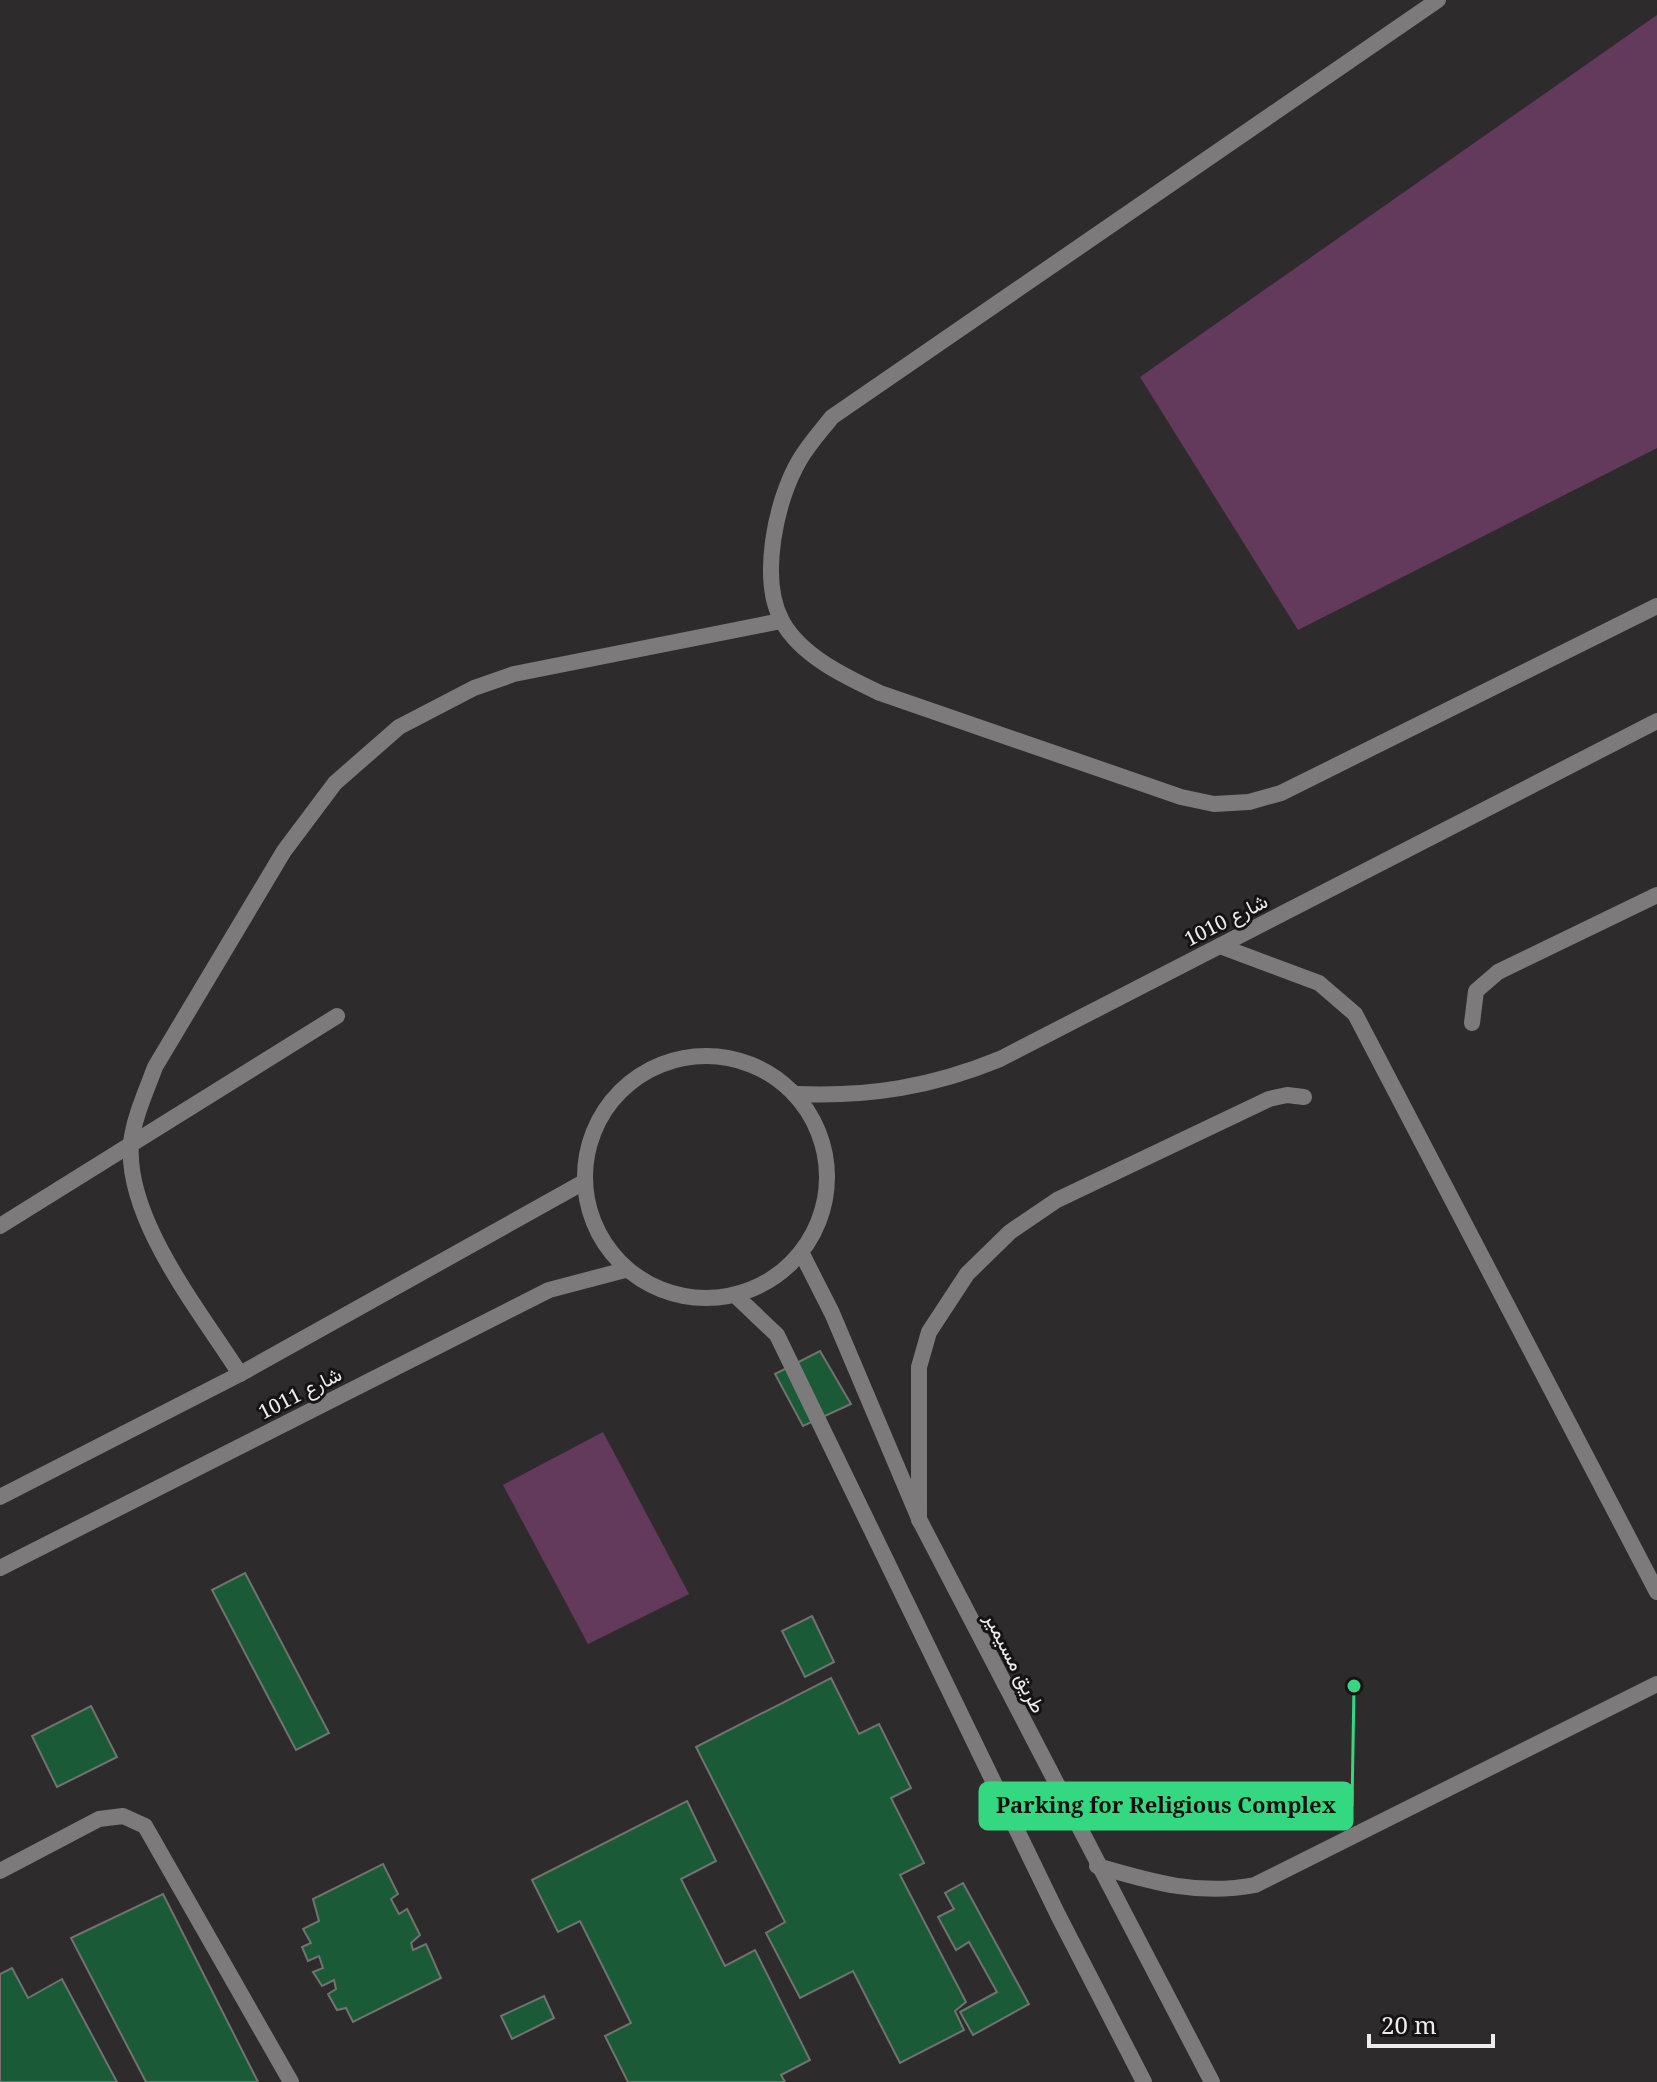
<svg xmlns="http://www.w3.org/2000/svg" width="1657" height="2082" font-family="'Noto Serif',Vazirmatn,serif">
<rect width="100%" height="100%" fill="#2e2b2d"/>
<g fill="#643a5c">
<path d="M1657 15V448L1298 630 1140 377Z"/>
<path d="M603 1432 689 1594 588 1644 503 1485Z"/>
</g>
<g fill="#1b5a36" stroke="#707370" stroke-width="2">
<path d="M820 1351 851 1404 803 1426 775 1374Z"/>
<path d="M245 1573 329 1733 296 1750 212 1590Z"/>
<path d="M812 1616 834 1662 805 1677 782 1631Z"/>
<path d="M831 1678 859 1734 879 1724 911 1788 891 1798 924 1863 900 1875 966 2002 955 2011 964 2030 900 2063 853 1971 800 1998 766 1933 785 1922 696 1747Z"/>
<path d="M91 1706 117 1757 57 1787 32 1736Z"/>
<path d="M687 1801 716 1861 681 1879 725 1966 755 1950 810 2060 781 2075 785 2082H628L605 2036 631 2023 580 1921 558 1932 532 1880Z"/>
<path d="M383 1864 398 1894 391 1899 399 1914 407 1909 420 1935 411 1943 413 1950 426 1944 441 1978 353 2022 346 2008 337 2010 328 1994 336 1989 334 1980 322 1986 313 1972 323 1968 319 1956 308 1961 302 1947 311 1943 303 1929 319 1921 313 1899Z"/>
<path d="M963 1883 1029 2004 973 2035 960 2012 997 1992 969 1942 956 1950 938 1917 954 1909 945 1893Z"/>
<path d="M163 1894 258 2082H146L71 1938Z"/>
<path d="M12 1968 28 1998 62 1979 117 2082H0V1974Z"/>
<path d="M544 1996 554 2018 512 2039 501 2016Z"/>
</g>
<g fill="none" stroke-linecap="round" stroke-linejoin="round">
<g stroke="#7c7a7b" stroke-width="16">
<path d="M1438 0 832 417C821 431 808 445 799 461 776 500 759 579 782 621 801 656 846 677 880 693L1181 797 1214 804 1249 802 1281 793 1657 606"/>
<path d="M1220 946 1319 983 1355 1014 1657 1592"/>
<path d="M1472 1023 1476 991 1498 972 1657 895"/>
<path d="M0 1226 337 1016"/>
<path d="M240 1374C201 1312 125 1220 131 1143 134 1117 146 1092 155 1067L284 851 335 783 399 727 474 688 514 674 781 621"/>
<path d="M919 1520V1367L929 1332 967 1274 1010 1232 1057 1200 1269 1099 1287 1095 1304 1097"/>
<path d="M1097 1866C1152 1882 1198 1896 1255 1885L1657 1684"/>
<path d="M0 1871 99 1819 123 1816 145 1826 291 2082"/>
</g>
<g stroke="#7c7a7b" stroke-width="16">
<circle cx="706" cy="1177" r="121"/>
<path d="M796 1094C869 1097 932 1087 1000 1059L1657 721"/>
<path d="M802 1254 832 1313 920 1521 1212 2082"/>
<path d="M736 1296 777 1335 1058 1915 1144 2082"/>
<path d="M0 1497 240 1374 584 1182"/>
<path d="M0 1568 549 1290 625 1270"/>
</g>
</g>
<g text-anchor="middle" stroke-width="6" stroke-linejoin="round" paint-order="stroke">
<g font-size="20" fill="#eeeced" stroke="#151415">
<text transform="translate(1226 920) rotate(-27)" y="7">شارع 1010</text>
<text transform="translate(300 1393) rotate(-27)" y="7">شارع 1011</text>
<text transform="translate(1015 1663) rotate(63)" y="7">طريق مسيمير</text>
</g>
</g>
<path fill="none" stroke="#34d881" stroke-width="3" d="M1354 1686L1352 1806"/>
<circle fill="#34d881" stroke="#151415" stroke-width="3" cx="1354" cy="1686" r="8"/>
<rect fill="#34d881" stroke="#34d881" stroke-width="3" x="980" y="1783" width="372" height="46" rx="8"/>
<g font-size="22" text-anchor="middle" font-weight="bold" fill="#111">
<text x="1166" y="1813">Parking for Religious Complex</text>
</g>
<path d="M1369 2034v12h124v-12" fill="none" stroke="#eeeced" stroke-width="4"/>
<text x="1381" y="2034" font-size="24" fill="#eeeced" stroke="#151415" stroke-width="6" paint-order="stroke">20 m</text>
</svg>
